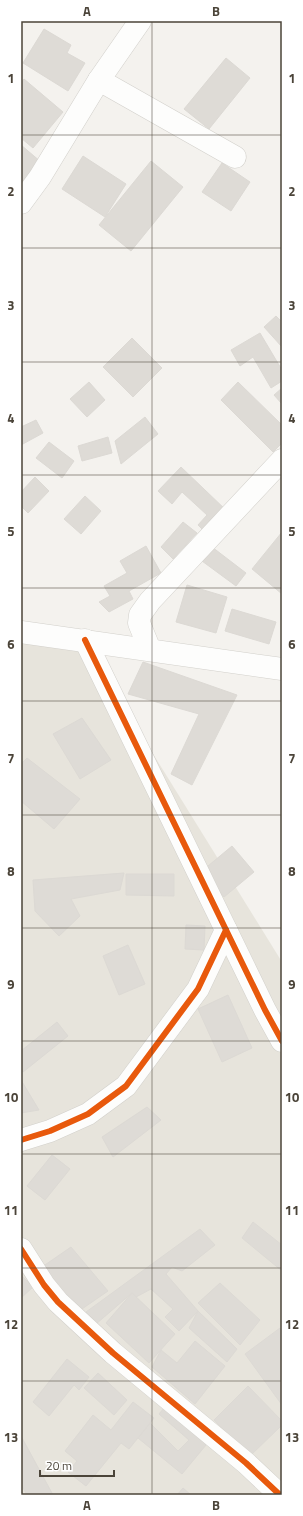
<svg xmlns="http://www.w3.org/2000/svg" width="303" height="1516" font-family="'Titillium Web',sans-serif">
<rect width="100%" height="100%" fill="#f4f2ee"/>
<path fill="#e7e4dc" d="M21 628 85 644 282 962V1495H21Z"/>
<g fill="#dedbd6" stroke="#dcd9d4">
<path d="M44 29 71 45 67 53 85 63 68 91 23 63Z"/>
<path d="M226 58 250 78 209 129 184 109Z"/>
<path d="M24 79 63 112 33 148 21 138V83Z"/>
<path d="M21 145 41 162 21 186Z"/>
<path d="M83 156 126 184 105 217 62 189Z"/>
<path d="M151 161 183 187 131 251 99 225Z"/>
<path d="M222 163 250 182 231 211 202 192Z"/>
<path d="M276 316 282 322V347L264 327Z"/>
<path d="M260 333 282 370V381L271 388 253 357 240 366 231 350Z"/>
<path d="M132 338 162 368 133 397 103 367Z"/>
<path d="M89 382 105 400 87 417 70 399Z"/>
<path d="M238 382 282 425V443L273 452 221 400Z"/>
<path d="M282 388V404L274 395Z"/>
<path d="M145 417 158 434 121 464 115 441Z"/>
<path d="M36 420 43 433 21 445V427Z"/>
<path d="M108 437 112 453 82 461 78 446Z"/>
<path d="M49 442 74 461 62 478 36 458Z"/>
<path d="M181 467 228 512 207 534 198 525 207 515 182 492 172 504 158 491Z"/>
<path d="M35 477 49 491 28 513 21 506V492Z"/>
<path d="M85 496 101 511 81 534 64 519Z"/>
<path d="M183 522 197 533 173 559 161 547Z"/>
<path d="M282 532V594L252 569Z"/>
<path d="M146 546 161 573 129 591 133 599 109 612 99 602 110 596 104 586 127 573 120 561Z"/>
<path d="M212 547 246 573 236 586 202 561Z"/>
<path d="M187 585 227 597 216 633 176 622Z"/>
<path d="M232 609 276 622 269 644 225 631Z"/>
<path d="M143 662 237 695 192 785 171 774 199 714 128 694Z"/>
<path d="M82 718 111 760 80 779 53 734Z"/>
<path d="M27 758 80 799 54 829 21 801V764Z"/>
<path d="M232 846 254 872 224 897 202 871Z"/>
<path d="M124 873 120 890 71 899 80 916 59 936 35 911 33 880Z"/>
<path d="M126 874H174V896L126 895Z"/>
<path d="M186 925 205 926 204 950 185 949Z"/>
<path d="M128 945 145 984 119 995 103 956Z"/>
<path d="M228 995 252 1048 222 1062 198 1009Z"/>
<path d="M57 1022 68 1036 23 1072 21 1069V1051Z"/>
<path d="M21 1080 39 1110 21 1113Z"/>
<path d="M147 1107 161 1120 113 1157 102 1137Z"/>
<path d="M52 1155 70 1169 45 1200 27 1186Z"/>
<path d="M253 1222 282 1245V1271L242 1238Z"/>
<path d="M200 1229 215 1245 182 1271 172 1267 166 1274 198 1311 179 1331 165 1317 173 1309 151 1289 136 1297 132 1293 96 1324 86 1312Z"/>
<path d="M71 1247 108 1291 79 1311 42 1267Z"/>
<path d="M21 1275 33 1287 21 1298Z"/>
<path d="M220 1283 260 1320 240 1345 198 1303Z"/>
<path d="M132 1293 175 1334 149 1363 106 1323Z"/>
<path d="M198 1311 237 1349 227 1362 189 1328Z"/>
<path d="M280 1328 282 1331V1405L245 1354Z"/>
<path d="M195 1341 225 1366 195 1404 152 1367 161 1350 177 1363Z"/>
<path d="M67 1359 89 1377 79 1390 74 1385 49 1416 33 1402Z"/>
<path d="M98 1373 127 1400 114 1415 84 1388Z"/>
<path d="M248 1386 282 1421V1425L250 1456 214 1420Z"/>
<path d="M170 1401 211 1439 182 1474 138 1438 150 1423 178 1451 189 1440 159 1414Z"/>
<path d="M133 1402 154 1418 129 1449 121 1443 86 1486 68 1472 77 1461 65 1451 93 1415 111 1430Z"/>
<path d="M21 1436 53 1495H27L21 1484Z"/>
<path d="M183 1488 191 1495H177Z"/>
</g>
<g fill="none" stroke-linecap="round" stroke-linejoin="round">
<g stroke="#d2d0cb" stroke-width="23">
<g id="minor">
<path d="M99 80 235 157"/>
<path d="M21 203 40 177 99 80 140 21"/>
<path d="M85 640 265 1010 282 1041"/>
<path d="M150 650 139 623 140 615 150 601 282 460"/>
<path d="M21 1140 50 1131 88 1114 126 1086 198 989 226 930"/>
<path d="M21 1249 44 1285 58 1302 113 1353 246 1463 280 1495"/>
</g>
</g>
<g stroke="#d2d0cb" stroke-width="23">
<path id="tertiary" d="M21 632 282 669"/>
</g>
<use href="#minor" stroke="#fdfdfc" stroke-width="22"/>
<use href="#tertiary" stroke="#fdfdfc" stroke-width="22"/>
<g stroke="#fff" stroke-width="8">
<g id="cycleway">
<path d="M85 640 265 1010 282 1041"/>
<path d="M21 1140 50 1131 88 1114 126 1086 198 989 226 930"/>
<path d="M21 1249 44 1285 58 1302 113 1353 246 1463 280 1495"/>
</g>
</g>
<use href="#cycleway" stroke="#e8590c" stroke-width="6"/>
</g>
<path fill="none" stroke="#4b4439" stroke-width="1" stroke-opacity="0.55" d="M152 21V1495M21 135H282M21 248H282M21 362H282M21 475H282M21 588H282M21 701H282M21 815H282M21 928H282M21 1041H282M21 1154H282M21 1268H282M21 1381H282"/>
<rect width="303" height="1516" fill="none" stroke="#ffffff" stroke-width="44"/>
<path d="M40 1470v6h74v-6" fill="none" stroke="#4b4439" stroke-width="2"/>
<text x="46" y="1470" font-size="12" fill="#4b4439" stroke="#ffffff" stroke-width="3" paint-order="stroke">20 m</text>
<rect x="22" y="22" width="259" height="1472" fill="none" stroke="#4b4439" stroke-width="1.5"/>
<g font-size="13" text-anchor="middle" font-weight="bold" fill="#4b4439">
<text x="87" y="16">A</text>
<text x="216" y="16">B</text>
<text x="11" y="83">1</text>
<text x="292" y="83">1</text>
<text x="11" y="196">2</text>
<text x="292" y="196">2</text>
<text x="11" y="310">3</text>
<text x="292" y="310">3</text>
<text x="11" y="423">4</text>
<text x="292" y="423">4</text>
<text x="11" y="536">5</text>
<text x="292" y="536">5</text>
<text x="11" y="649">6</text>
<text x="292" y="649">6</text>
<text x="11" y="763">7</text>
<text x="292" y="763">7</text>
<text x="11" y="876">8</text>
<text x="292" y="876">8</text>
<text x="11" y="989">9</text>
<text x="292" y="989">9</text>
<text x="11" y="1102">10</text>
<text x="292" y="1102">10</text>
<text x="11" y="1215">11</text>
<text x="292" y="1215">11</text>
<text x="11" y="1329">12</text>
<text x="292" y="1329">12</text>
<text x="11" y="1442">13</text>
<text x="292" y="1442">13</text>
<text x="87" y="1510">A</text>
<text x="216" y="1510">B</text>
</g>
</svg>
